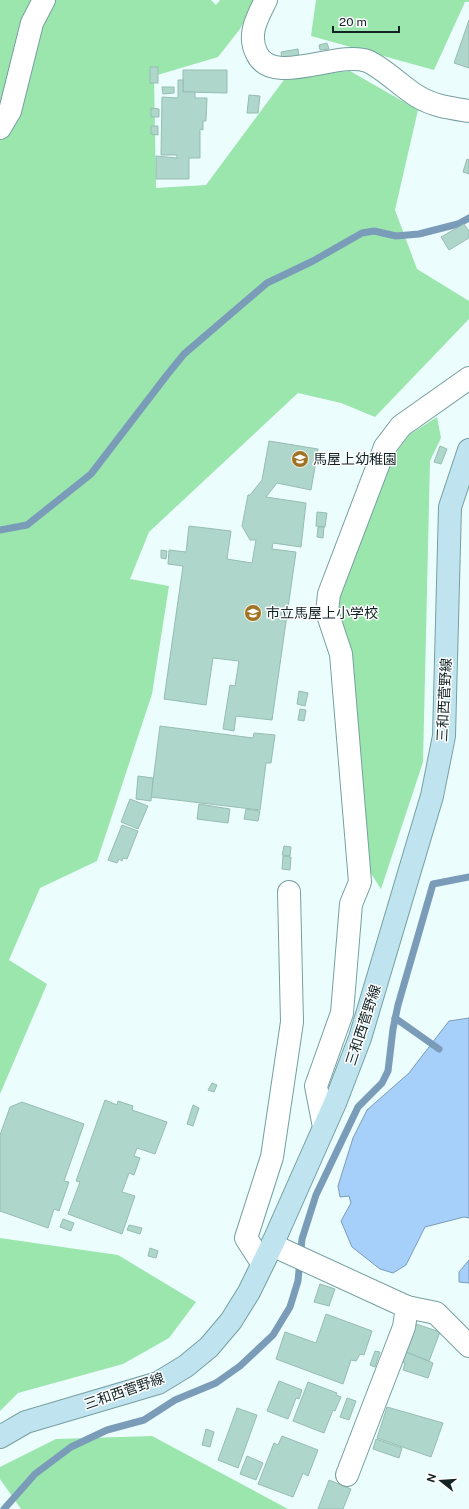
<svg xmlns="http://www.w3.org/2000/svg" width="469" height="1509" font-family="'Public Sans','Noto Sans JP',sans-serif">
<rect width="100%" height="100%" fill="#ecfdfd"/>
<g fill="#9be6ad">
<path d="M0 0H211L216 5 220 0H256L240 29 218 57 154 76 156 188 206 185 286 77 350 71 418 110 395 210 417 269 469 301V319L375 417 341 403 298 393 149 532 130 579 169 586 152 694 97 861 40 888 9 960 47 984 0 1094Z"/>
<path d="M316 0H469V2H465L434 70 311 36Z"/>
<path d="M437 417 441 438 430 461 423 762 381 889 370 872 349 650 336 614 338 595 392 458 409 435Z"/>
<path d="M0 1238 118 1255 196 1302 169 1338 123 1364 18 1393 0 1411Z"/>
<path d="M152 1436 288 1509H21L0 1479V1467L56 1439Z"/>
</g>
<g fill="#a6d0f9" stroke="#7a9cb9">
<path d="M469 1018V1218L464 1217 425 1227 406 1265 393 1273 380 1269 352 1247 341 1221 351 1203 349 1196 340 1197 338 1186 353 1138 367 1110 409 1073 449 1021Z"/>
<path d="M469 1260V1283L459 1282V1272Z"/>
</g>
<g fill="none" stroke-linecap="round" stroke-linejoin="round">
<g stroke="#7a9cb9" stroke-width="7">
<path d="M0 530 27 525 91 474 167 375 184 354 267 283 313 261 362 233 374 231 396 236 419 234 458 224 469 218"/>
<path d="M395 1018 439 1049"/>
<path d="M4 1509 35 1474 71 1447 107 1430 144 1420 175 1400 216 1383 240 1366 273 1335 290 1307 298 1281 302 1239 316 1195 358 1107 382 1083 388 1071 393 1029 398 1005 433 884 469 877"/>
</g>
</g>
<g fill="#afd6cb" stroke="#96bdb2">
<path d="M469 20V68L454 63Z"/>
<path d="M327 43 329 49 320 50 319 45Z"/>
<path d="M298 49 299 58 282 60 281 52Z"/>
<rect x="150" y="67" width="8" height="16"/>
<path d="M183 70H227V93L183 92Z"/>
<path d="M178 80H183V92H195V98H207L206 121H203V130L200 129V158H189V179H156V156L177 158V155H161L162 97 178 98Z"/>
<path d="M162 87H174V93L163 94Z"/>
<path d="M249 95 260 96 258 113H247Z"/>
<path d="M151 108 159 109V117H151Z"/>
<path d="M151 126H158V135L151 134Z"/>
<path d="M467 159 469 160V174L463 172Z"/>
<path d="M464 224 469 231V238L449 250 441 237Z"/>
<path d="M269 441 318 449 311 490 277 483 266 497 306 503 301 547 273 543 272 549 296 552 272 720 236 716 234 731 223 729 230 685 235 686 239 661 213 658 206 705 164 699 183 566 168 564 169 550 186 552 189 526 231 531 227 559 252 563 256 540H250L242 526 248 495H250L262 480Z"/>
<path d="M440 446 447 449 441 464 434 462Z"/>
<path d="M317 512 327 513 325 527 316 526Z"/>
<path d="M318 527H324L323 538 317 537Z"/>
<path d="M161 550 167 551 166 559 161 558Z"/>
<path d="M299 691 308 693 305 706 297 704Z"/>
<path d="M300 709 306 710 304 721 298 720Z"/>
<path d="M160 726 253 738 254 733 275 735 271 763H266L260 810 151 797Z"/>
<path d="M138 776 153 778 151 801 136 799Z"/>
<path d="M130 799 148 806 138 829 121 822Z"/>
<path d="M199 804 230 809 228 823 197 819Z"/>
<path d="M246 809 260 811 258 821 244 819Z"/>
<path d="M122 825 138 831 127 859 123 858 122 861 119 859 117 863 108 860Z"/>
<path d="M284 846 291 847 290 856 282 855Z"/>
<path d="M283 856 291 857 290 870 282 869Z"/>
<path d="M212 1083 217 1085 214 1092 208 1090Z"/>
<path d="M105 1100 117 1105 118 1101 133 1106 132 1110 167 1122 155 1154 137 1148 134 1156 140 1158 134 1175 129 1173 122 1192 135 1196 122 1234 68 1214 80 1182 76 1181Z"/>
<path d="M22 1102 84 1124 64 1181 69 1182 59 1211 54 1209 48 1228 0 1211V1135L10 1107Z"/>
<path d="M193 1105 199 1108 193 1126 187 1124Z"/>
<path d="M63 1219 74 1223 71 1231 60 1227Z"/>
<path d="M129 1225 142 1228 140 1234 127 1230Z"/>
<path d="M150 1248 158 1251 156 1258 148 1256Z"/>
<path d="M320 1284 335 1289 329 1306 314 1302Z"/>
<path d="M326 1314 372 1331 364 1355 360 1354 356 1361 351 1360 343 1384 276 1359 285 1332 316 1343Z"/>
<path d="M416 1324 440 1332 429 1361 406 1352Z"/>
<path d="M375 1351 380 1352 375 1367 370 1365Z"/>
<path d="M406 1352 433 1363 428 1378 403 1370 405 1363 402 1362Z"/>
<path d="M279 1381 302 1390 299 1399 296 1398 288 1419 267 1411Z"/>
<path d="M308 1382 337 1393 336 1395 341 1397 335 1411 333 1410 324 1433 293 1421Z"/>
<path d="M347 1398 356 1401 349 1420 340 1417Z"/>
<path d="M387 1407 443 1423 431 1457 377 1438Z"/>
<path d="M237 1408 257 1415 238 1468 218 1460Z"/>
<path d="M206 1429 214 1432 210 1447 202 1445Z"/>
<path d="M282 1436 318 1450 308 1476 303 1473 293 1497 258 1484 274 1443 278 1445Z"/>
<path d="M376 1439 402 1448 399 1458 373 1449Z"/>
<path d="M247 1456 263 1463 256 1480 240 1474Z"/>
<path d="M329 1480 351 1489 343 1509H318Z"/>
</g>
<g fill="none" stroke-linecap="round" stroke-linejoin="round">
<g stroke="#769fa0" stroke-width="24">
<g id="minor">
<path d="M266 0C257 18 247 35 257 54 273 87 338 50 367 61 381 66 402 87 417 96 433 106 450 108 469 111"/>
<path d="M0 128 10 111 32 23 44 0"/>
<path d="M324 1127 316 1086 342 1013 351 904 360 882 341 654 327 612 329 594 385 447 401 426 469 378"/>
<path d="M272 1245 407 1307 436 1313 469 1346"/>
<path d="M262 1263 246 1238 272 1157 292 1022 289 892"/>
<path d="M347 1475 404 1327 407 1307"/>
</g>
</g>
<g stroke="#769fa0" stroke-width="24">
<path id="secondary" d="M0 1437 26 1422 158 1383 186 1366 209 1347 231 1321 249 1292 272 1245 335 1103 360 1038 432 796 444 736 450 507 469 450"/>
</g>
<use href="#minor" stroke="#fff" stroke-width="22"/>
<use href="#secondary" stroke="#bfe4f0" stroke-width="22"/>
</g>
<defs>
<g id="school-disc" transform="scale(0.9)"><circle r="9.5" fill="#a07424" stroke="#fff"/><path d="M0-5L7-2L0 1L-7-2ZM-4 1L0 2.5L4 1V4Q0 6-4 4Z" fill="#fff"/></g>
</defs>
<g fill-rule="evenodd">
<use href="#school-disc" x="300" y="459"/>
<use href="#school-disc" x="253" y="613"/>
</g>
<g text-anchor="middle" stroke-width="3" stroke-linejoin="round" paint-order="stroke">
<g font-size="14" fill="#122324" stroke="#fff" text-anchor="start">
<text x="313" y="464">馬屋上幼稚園</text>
<text x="266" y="618">市立馬屋上小学校</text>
</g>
<g font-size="14" fill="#122324" stroke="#fff">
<text transform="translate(444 700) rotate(-87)" y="5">三和西菅野線</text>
<text transform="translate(363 1025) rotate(-72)" y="5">三和西菅野線</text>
<text transform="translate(124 1391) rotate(-19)" y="5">三和西菅野線</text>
</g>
</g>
<g transform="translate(441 1481) rotate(287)" stroke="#ffffff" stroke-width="3" paint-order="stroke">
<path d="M0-3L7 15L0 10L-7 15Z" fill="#122324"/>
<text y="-6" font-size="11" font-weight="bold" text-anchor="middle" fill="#122324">N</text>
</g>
<path d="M333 26v6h66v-6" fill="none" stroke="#122324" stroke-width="2"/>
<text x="339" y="26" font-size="12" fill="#122324" stroke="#ffffff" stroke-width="3" paint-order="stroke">20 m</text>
</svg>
